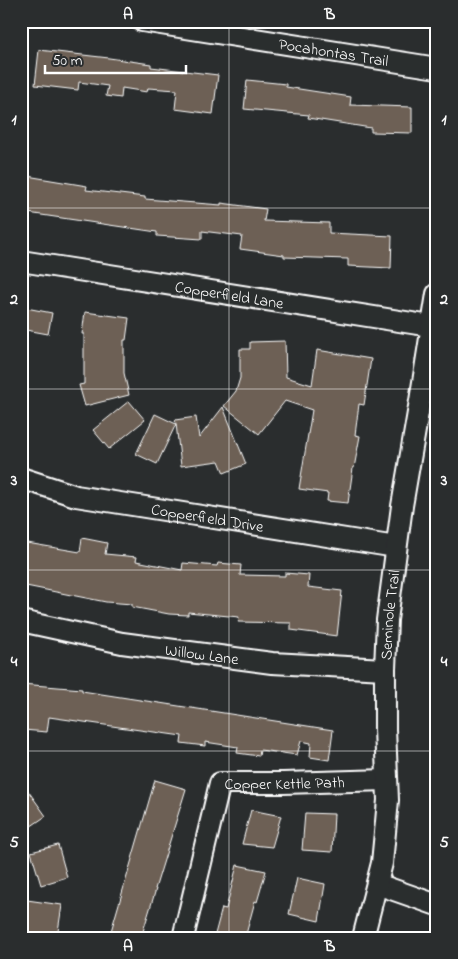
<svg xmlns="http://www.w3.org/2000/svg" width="458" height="959" font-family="'Indie Flower',sans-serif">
<rect width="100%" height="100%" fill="#2a2d2e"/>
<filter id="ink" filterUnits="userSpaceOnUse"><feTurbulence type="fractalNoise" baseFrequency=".02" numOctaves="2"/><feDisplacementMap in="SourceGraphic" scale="10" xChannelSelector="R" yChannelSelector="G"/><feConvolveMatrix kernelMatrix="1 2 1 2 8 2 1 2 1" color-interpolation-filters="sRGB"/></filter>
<g filter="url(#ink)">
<g fill="#6d6054" stroke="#fff">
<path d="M39 50 109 58 151 64V67L218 75 213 114 175 109 177 90 148 88 147 92 122 88 121 98 106 96 108 86 79 82 78 90 35 85Z"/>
<path d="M247 80 286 84V87L351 97 350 105 412 107V133L371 132V128L308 118 309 115 244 109Z"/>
<path d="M21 175 87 186 86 190 145 197V199L221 205V203L266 209 264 221 329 223V233L392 236 391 268 348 266V259L284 257V255L240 249 242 236 202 231V239L157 236V232L21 212Z"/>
<path d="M21 307 52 313 48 334 21 329Z"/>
<path d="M85 312 129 318 126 340H124V373L129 395 85 406 79 385 84 384V334H82Z"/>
<path d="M285 341 286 377 312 385 317 350 371 359 364 405 359 404 355 435 360 436 354 468H353L348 503 327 501 328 493 299 489 312 410 285 401 259 434 224 406 236 391 240 378V349H250V342Z"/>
<path d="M129 401 145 420 109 449 93 430Z"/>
<path d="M223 407 246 464 224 473 219 461 181 466 176 424 157 464 136 454 155 414 176 424 175 420 196 417 199 438Z"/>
<path d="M82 538 107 543 105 554 137 557 136 561 182 570 183 563 217 566 218 563 241 565 240 575 285 576V573L309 575 308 587 342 591 337 636 291 630V623L238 622 239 617 188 612V615L169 614 132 607V604L106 602 21 585V542L80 552Z"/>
<path d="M21 684 82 689V691L333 730 329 760 310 757 311 743 301 741 297 755 260 750 259 756 237 753 238 747 205 742V746L181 743 182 736 49 717 47 732 23 730 25 705H21Z"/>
<path d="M155 780 186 789 155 889H156L141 938H109Z"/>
<path d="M21 781 46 816 21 833Z"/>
<path d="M251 810 281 816 272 847 242 844Z"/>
<path d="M305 813 334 814 332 852 302 850Z"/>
<path d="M58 845 67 877 41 885 31 852Z"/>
<path d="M237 865 266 871 257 902 255 901 245 938H214L222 908 226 909Z"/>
<path d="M297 878 325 884 319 921 289 914Z"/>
<path d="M27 900 62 905 57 938H21Z"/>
</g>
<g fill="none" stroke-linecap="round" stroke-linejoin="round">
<g stroke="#fff" stroke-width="24">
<g id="street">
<path id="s1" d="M142 21 437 68"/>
<path id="s2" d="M21 261 437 327"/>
<path id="s3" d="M21 478 76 496 396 547"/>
<path id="s4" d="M21 621 122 643 272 663 385 669"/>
<path d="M377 884 437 905"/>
<path id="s5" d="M183 938 220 783H283L387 780"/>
<path id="s6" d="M363 938 382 863 386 822 388 800 385 729V669L387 620 402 506 420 401 437 294"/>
</g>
</g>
<use href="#street" stroke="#2a2d2e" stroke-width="20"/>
</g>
</g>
<path fill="none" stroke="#fff" stroke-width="1" stroke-opacity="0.55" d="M229 21V938M21 208H437M21 389H437M21 570H437M21 751H437"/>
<g text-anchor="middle" stroke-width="5" stroke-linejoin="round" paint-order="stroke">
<g font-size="16" fill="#fff" stroke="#2a2d2e">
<text dy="6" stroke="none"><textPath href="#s1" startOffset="194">Pocahontas Trail</textPath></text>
<text dy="6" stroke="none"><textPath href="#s2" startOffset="211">Copperfield Lane</textPath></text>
<text dy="6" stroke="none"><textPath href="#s3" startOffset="191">Copperfield Drive</textPath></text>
<text dy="6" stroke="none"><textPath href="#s6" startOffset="326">Seminole Trail</textPath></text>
<text dy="6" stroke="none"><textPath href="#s4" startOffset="184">Willow Lane</textPath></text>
<text dy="6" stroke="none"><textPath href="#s5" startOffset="224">Copper Kettle Path</textPath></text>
</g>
</g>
<rect width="458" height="959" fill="none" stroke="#2a2d2e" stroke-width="55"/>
<path d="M45 65v8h141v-8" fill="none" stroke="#ffffff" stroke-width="2.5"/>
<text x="52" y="65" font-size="15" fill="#ffffff" stroke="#2a2d2e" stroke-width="4" paint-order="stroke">50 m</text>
<rect x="28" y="28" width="402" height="904" fill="none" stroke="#fff" stroke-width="2"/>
<g font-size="16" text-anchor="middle" font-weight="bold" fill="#fff">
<text x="128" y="19">A</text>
<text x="330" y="19">B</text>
<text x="14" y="124">1</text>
<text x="444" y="124">1</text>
<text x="14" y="304">2</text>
<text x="444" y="304">2</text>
<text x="14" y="485">3</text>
<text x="444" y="485">3</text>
<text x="14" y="666">4</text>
<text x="444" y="666">4</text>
<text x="14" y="847">5</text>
<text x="444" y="847">5</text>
<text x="128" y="951">A</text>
<text x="330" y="951">B</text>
</g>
</svg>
